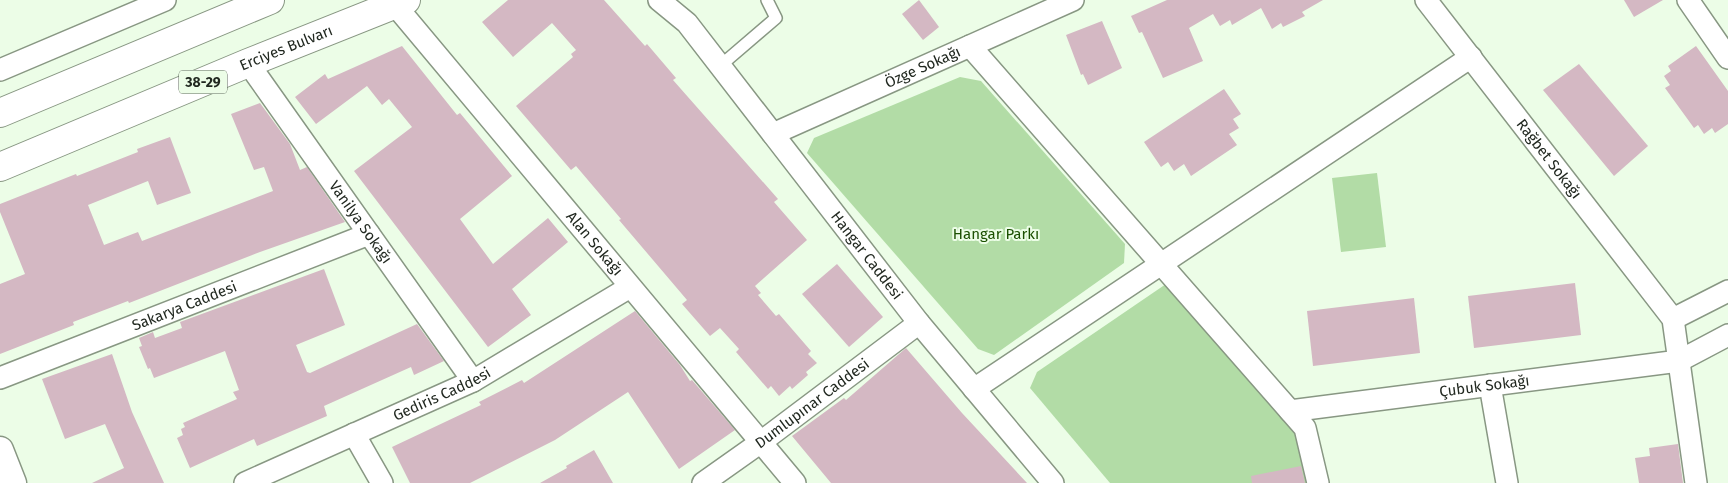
<svg xmlns="http://www.w3.org/2000/svg" width="1728" height="483" font-family="'Fira Sans',sans-serif">
<rect width="100%" height="100%" fill="#ecfde7"/>
<g fill="#b2dca6">
<path d="M960 77 981 81 1125 244 1124 263 994 355 978 349 807 153 814 138Z"/>
<path d="M1377 173 1386 247 1341 252 1332 178Z"/>
<path d="M1166 284 1298 431 1311 483H1110L1030 388 1037 372Z"/>
</g>
<g fill="#d4b8c3">
<path d="M508 0H604L645 46 647 44 676 78 673 80 778 199 774 202 807 240 755 286 761 293 758 295 776 316 779 314 811 351 808 354 817 363 806 372 808 375 792 389 790 386 779 396 771 386 768 389 736 352 739 349 720 328 710 336 682 304 687 300 619 220 621 219 576 166 571 170 516 106 573 57 571 54 576 50 552 23 513 57 482 22Z"/>
<path d="M919 0 939 27 923 40 902 14Z"/>
<path d="M1167 0H1323L1302 12 1305 16 1283 27 1281 23 1272 29 1261 8 1232 25 1230 20 1220 26 1213 14 1189 28 1203 61 1163 78 1142 32 1139 33 1131 16Z"/>
<path d="M1624 0H1663L1634 17Z"/>
<path d="M1102 21 1122 68 1088 85 1083 74 1081 75 1066 35Z"/>
<path d="M402 46 457 115 460 113 512 176 460 219 493 264 548 218 568 242 512 289 531 315 488 347 354 171 412 127 389 99 382 105 367 86 316 124 295 97 325 74 328 79Z"/>
<path d="M1696 46 1728 91V124L1715 133 1712 128 1704 134 1698 125 1694 128 1665 88 1670 85 1664 76 1671 71 1668 66Z"/>
<path d="M1579 64 1648 146 1614 176 1543 90Z"/>
<path d="M1224 89 1241 114 1233 119 1239 128 1229 134 1237 145 1191 176 1184 164 1174 171 1168 162 1161 167 1144 142Z"/>
<path d="M260 103 290 144 300 170 307 167 345 222 260 252 129 303 128 301 73 322 74 325 0 354V284L25 274 0 212V204L76 174 77 176 138 152 137 149 170 137 191 193 157 205 148 181 88 205 104 245 138 232 142 241 273 191 264 167 254 170 231 114Z"/>
<path d="M837 264 883 317 849 347 802 294Z"/>
<path d="M324 269 345 325 296 345 307 372 310 373 417 324 444 361 414 375 411 367 324 406 327 416 257 446 254 439 190 468 177 438 183 435 181 429 185 427 183 423 237 399 233 392 239 390 225 351 154 378 150 368 148 369 139 347 142 346 139 338 153 332 155 338 182 328 180 322Z"/>
<path d="M1575 283 1581 335 1474 348 1468 296Z"/>
<path d="M1414 298 1420 353 1313 366 1307 311Z"/>
<path d="M635 311 680 365 690 381 692 380 735 430 679 469 628 392 555 440 470 483H410L392 447 481 405 479 402 522 380 524 383Z"/>
<path d="M906 348 962 413 1027 483H831L792 436 844 398 846 400Z"/>
<path d="M112 354 132 412 164 483H92L124 468 105 424 65 439 42 379Z"/>
<path d="M1678 444 1683 483H1639L1635 458 1650 456 1649 448Z"/>
<path d="M594 450 613 483H540L567 468 566 466Z"/>
<path d="M1301 466 1305 483H1252L1251 476Z"/>
</g>
<g fill="none" stroke-linecap="round" stroke-linejoin="round">
<g stroke="#889783" stroke-width="14">
<path id="service" d="M720 66 776 18 767 0"/>
</g>
<g stroke="#889783" stroke-width="24">
<g id="minor">
<path id="s1" d="M659 0 687 23 919 323 1053 483"/>
<path id="s2" d="M1426 0 1673 319 1696 483"/>
<path d="M1688 0 1728 58"/>
<path id="s3" d="M395 5 795 483"/>
<path d="M970 46 1305 428 1318 483"/>
<path id="s4" d="M248 63 473 381"/>
<path d="M0 70 165 0"/>
<path id="s5" d="M773 134 1073 0"/>
<path d="M1673 319 1728 291"/>
<path id="s6" d="M0 378 369 234"/>
<path d="M1490 385 1507 483"/>
<path d="M974 389 1471 57"/>
<path id="s7" d="M1290 411 1679 361 1728 335"/>
<path d="M354 434 382 483"/>
<path id="s8" d="M245 483 473 381 630 287"/>
<path id="s9" d="M703 483 761 442 919 323"/>
</g>
</g>
<g stroke="#889783" stroke-width="29">
<path id="tertiary" d="M0 450 13 483"/>
</g>
<g stroke="#889783" stroke-width="30">
<g id="trunk">
<path d="M0 113 270 0"/>
<path id="s10" d="M0 167 248 63 406 0"/>
</g>
</g>
<use href="#service" stroke="#fff" stroke-width="11"/>
<use href="#minor" stroke="#fff" stroke-width="21"/>
<use href="#tertiary" stroke="#fff" stroke-width="26"/>
<use href="#trunk" stroke="#fff" stroke-width="28"/>
</g>
<g text-anchor="middle" stroke-width="4" stroke-linejoin="round" paint-order="stroke">
<rect fill="#ecfde7" stroke="#5e685c" stroke-width="1" x="179" y="70.5" width="48" height="23" rx="4"/>
<g font-size="14" font-weight="bold" fill="#212820">
<text x="203" y="87">38-29</text>
</g>
<g font-size="15" fill="#212820" stroke="#ecfde7">
<text dy="5" stroke="none"><textPath href="#s10" startOffset="310">Erciyes Bulvarı</textPath></text>
<text dy="5" stroke="none"><textPath href="#s5" startOffset="164">Özge Sokağı</textPath></text>
<text dy="5" stroke="none"><textPath href="#s2" startOffset="201">Rağbet Sokağı</textPath></text>
<text dy="5" stroke="none"><textPath href="#s4" startOffset="195">Vanilya Sokağı</textPath></text>
<text dy="5" stroke="none"><textPath href="#s3" startOffset="311">Alan Sokağı</textPath></text>
<text dy="5" stroke="none"><textPath href="#s1" startOffset="330">Hangar Caddesi</textPath></text>
<text dy="5" stroke="none"><textPath href="#s6" startOffset="198">Sakarya Caddesi</textPath></text>
<text dy="5" stroke="none"><textPath href="#s7" startOffset="196">Çubuk Sokağı</textPath></text>
<text dy="5" stroke="none"><textPath href="#s8" startOffset="216">Gediris Caddesi</textPath></text>
<text dy="5" stroke="none"><textPath href="#s9" startOffset="135">Dumlupınar Caddesi</textPath></text>
</g>
<g font-size="15" fill="#1b5002" stroke="#ecfde7">
<text x="996" y="239">Hangar Parkı</text>
</g>
</g>
</svg>
